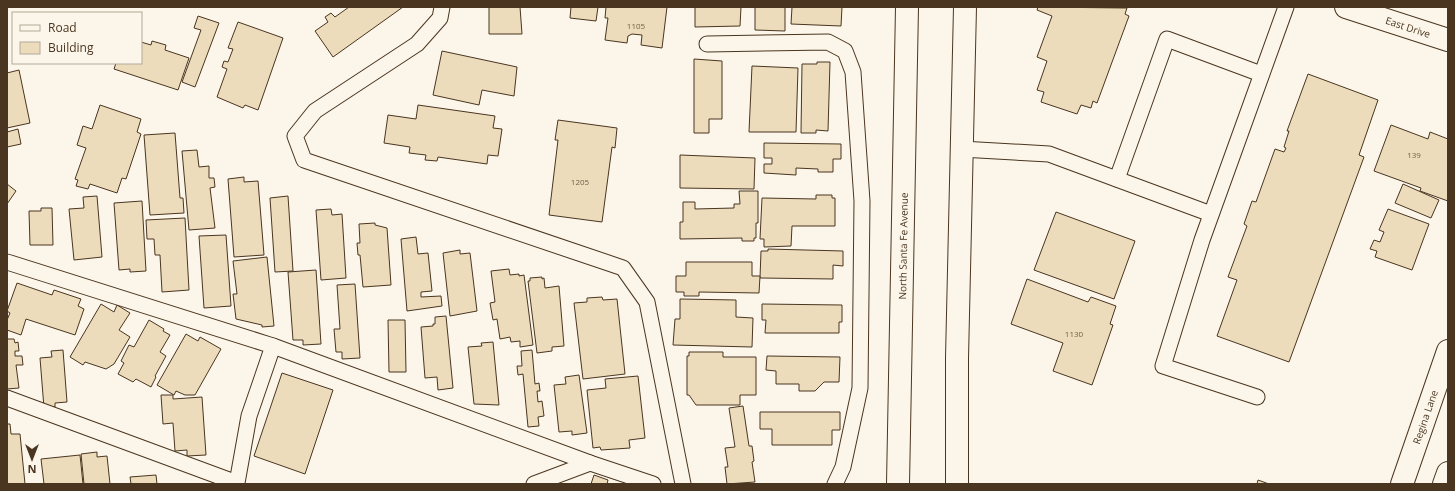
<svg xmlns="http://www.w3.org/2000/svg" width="1455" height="491" font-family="'Open Sans',sans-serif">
<rect width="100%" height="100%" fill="#fbf6e9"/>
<g fill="#ecdcbc" stroke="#4a3520">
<path d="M349 7H403L333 57 315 31 328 22 325 17 331 13 335 17Z"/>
<path d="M489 7H520L522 34H489Z"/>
<path d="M571 7H598L596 21 570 18Z"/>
<path d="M606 7H667L662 48 641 45 642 35 632 34 628 36 627 43 605 40 608 18H605Z"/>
<path d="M695 7H741L740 26 695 27Z"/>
<path d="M755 7H785V31L755 30Z"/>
<path d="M792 7H842L841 26 791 24Z"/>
<path d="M1038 7 1127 8 1125 14 1129 16 1097 103 1093 101 1091 108 1081 105 1077 114 1041 102 1044 92 1037 90 1047 61 1037 57 1052 16 1037 10Z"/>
<path d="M198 16 219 23 195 87 182 82 201 30 194 28Z"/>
<path d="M238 22 283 38 258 110 245 105 243 108 217 97 227 69 222 67 224 61 228 62 233 49 228 48Z"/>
<path d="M152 41 166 45 165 50 189 58 178 90 114 69 116 63H141V42L151 45Z"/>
<path d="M442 51 517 67 514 96 482 90 479 105 433 95Z"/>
<path d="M694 59 722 61V119H709V133H694Z"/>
<path d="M817 62H830L828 131 816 130V133H801L802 64H817Z"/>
<path d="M752 66 798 68 796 132H749Z"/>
<path d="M19 70 30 123 7 128V73Z"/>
<path d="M1308 74 1378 100 1359 155 1364 157 1289 362 1217 336 1237 280 1228 277 1247 226 1244 224 1252 201 1256 202 1275 149 1284 152 1286 148 1284 147 1289 131H1287Z"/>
<path d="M100 105 141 119 137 132 141 134 126 179 122 178 117 193 90 184 88 189 76 186 78 180 75 179 86 148 77 145 83 126 92 129Z"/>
<path d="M418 105 495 116 493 128 502 129 498 156 488 155 487 164 438 157 437 161 425 160 426 155 409 153 410 147 384 143 388 115 416 119Z"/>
<path d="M558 120 617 128 615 148 612 147 602 222 549 215 558 140H555Z"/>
<path d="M1391 125 1428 139 1430 132 1448 139V201L1420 191 1421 188 1374 171Z"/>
<path d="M18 129 21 144 7 147V132Z"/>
<path d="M175 133 180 198H183L184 213 150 215 144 135Z"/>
<path d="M764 143 841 144V159H833V172H818V169L796 168V175L764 173V164H772V158H764Z"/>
<path d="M197 150 199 167 209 166V178H214L215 187 210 188 215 228 189 230 182 151Z"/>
<path d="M680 155 755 158 754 189 680 188Z"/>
<path d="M244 177V182L258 181 264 255 234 257 228 179Z"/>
<path d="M7 184 16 191 7 204Z"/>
<path d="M1403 184 1439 200 1431 218 1395 203Z"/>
<path d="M739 191H758V223H756V238H754V241H742V238L680 239V222H683V202H695V209L734 208V204H740Z"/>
<path d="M816 195H832V198H835V226H792L791 246 764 247V239H760L762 198 816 199Z"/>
<path d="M97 196 102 257 74 260 69 209 84 208 83 197Z"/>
<path d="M288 196 293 271 275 272 270 198Z"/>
<path d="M142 201 146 271 130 272V269L119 270 114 203Z"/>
<path d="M41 208H52L53 245H30L29 211H41Z"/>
<path d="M331 209 332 215 342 214 346 278 321 280 316 210Z"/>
<path d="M1388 209 1429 224 1412 270 1375 257 1377 251 1370 249 1374 240 1380 242 1384 232 1379 230Z"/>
<path d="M1056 212 1135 241 1114 299 1034 270Z"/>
<path d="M185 218 189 290 162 292 160 255H155L154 239H147L146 220Z"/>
<path d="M375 223V225L387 228 391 285 363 287 360 255H358L357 243H360L359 224Z"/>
<path d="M226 235 231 306 204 308 199 236Z"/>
<path d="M416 237 418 254 428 253 432 291 421 292V297L441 296 442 306 407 311 401 239Z"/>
<path d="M768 249 843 251V266L833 265V279L760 278 761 251H768Z"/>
<path d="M460 250V254L470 253 477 311 450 316 443 253Z"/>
<path d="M267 257 274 326 262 327V325L236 319 233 294H237L233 261Z"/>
<path d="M686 262H752V276H760L759 293 699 292V296H684V292H676V276H686Z"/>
<path d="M509 269 510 275 519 274V276L524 275 533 345 520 347V341L511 342 510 337 500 339 497 319 493 320 490 303 495 302 491 271Z"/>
<path d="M316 270 321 344 303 345V340H293L288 272Z"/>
<path d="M542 277V279L544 278 545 288 559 286 564 346 552 347V351L537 353 528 281H530V278Z"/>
<path d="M1027 279 1088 302 1091 297 1116 306 1110 324 1113 325 1092 385 1053 371 1063 343 1011 324Z"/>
<path d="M17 283 52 295 54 290 81 299 78 306 84 309 75 335 26 319 21 335 7 330V320L10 313 7 311Z"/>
<path d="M355 284 360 358 342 359V352H336L334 329H340L337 285Z"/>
<path d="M602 297 603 300 617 299 625 374 583 379 574 303 587 302V298Z"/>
<path d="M680 299 736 300V317L753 318 752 347 673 345 675 319H680Z"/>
<path d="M101 304 114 312 117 305 130 313 119 330 130 337 114 364 106 369 85 362 83 365 70 357Z"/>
<path d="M762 304 842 305V322H839V333H765L766 320H762Z"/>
<path d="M446 316 453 388 438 390 437 377 425 378 421 327 433 326V324H435V317Z"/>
<path d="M149 320 164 329 163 331 170 335 160 352 166 356 155 376 156 377 151 387 136 379 133 382 118 374 124 363 121 361 129 345 134 347Z"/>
<path d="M388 320H405L406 372H389Z"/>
<path d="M186 334 198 341 200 337 221 349 195 395H185L176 391 174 395 157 385Z"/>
<path d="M7 339H14L15 343 18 342 19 351H15V356H22L23 365H16L19 388 7 389Z"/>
<path d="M493 342 499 405 474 404 468 347 482 346 481 343Z"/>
<path d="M63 350 67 402 55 403V407L44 408 40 358 52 357 51 351Z"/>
<path d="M532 350 535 384 539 383 540 391H537L538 402 542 401 544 416 538 417 539 426 528 427 523 374 518 375 517 366H522L521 351Z"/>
<path d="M689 352H723V357H756V395H740V405H696L689 395H687V356H689Z"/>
<path d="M767 356 840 357 839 382H824L815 391H799V384H776V371L766 370Z"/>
<path d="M282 373 333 390 305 474 254 456Z"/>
<path d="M579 375 587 433 572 435V431L559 432 554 385 566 384 565 377Z"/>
<path d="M638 376 645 438 629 440 630 448 601 450 600 447 593 448 587 390 606 388 605 379Z"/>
<path d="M161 395H173V399L202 397 206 455 187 456V450L175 451 173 423 163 424Z"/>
<path d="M743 406 749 446H752L754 461 752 462 755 482 727 484 725 467H728L725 448 735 447 729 408Z"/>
<path d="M760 412H840V430H832V445H772V429H760Z"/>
<path d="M7 424H10L11 434H20L25 484H7Z"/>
<path d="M97 452V457L107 456 110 484H84L81 454Z"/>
<path d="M80 455 83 484H44L41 459Z"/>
<path d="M156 475 157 484H131L130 477Z"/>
<path d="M594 475 608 480 607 484H591Z"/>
<path d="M1258 480 1269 484H1257Z"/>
</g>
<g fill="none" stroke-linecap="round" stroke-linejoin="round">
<g stroke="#4a3520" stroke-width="17">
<g id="service">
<path d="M442 7 440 18 417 44 315 111 295 136 304 160 623 268 647 302 683 484"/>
<path d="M707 44 828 42 845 51 853 72 862 201 860 388 843 467 835 484"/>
<path d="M961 149 1049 154 1211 214"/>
<path d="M1117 179 1167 39 1261 74"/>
<path d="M7 262 273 346 249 416 237 483 7 398"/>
<path d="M273 346 590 463 653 484"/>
<path d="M1257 397 1163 366 1202 240 1286 7"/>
<path d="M534 484 590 463"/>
</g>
</g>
<g stroke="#4a3520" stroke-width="24">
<g id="minor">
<path d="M1402 484 1448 351"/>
<path d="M1444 484 1448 473"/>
</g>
</g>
<g stroke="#4a3520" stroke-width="24">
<path id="tertiary" d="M1346 7 1448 40"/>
</g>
<g stroke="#4a3520" stroke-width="24">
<g id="primary">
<path d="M898 484 907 7"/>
<path d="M957 484V358L965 7"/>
</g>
</g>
<use href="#service" stroke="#fbf6e9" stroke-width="15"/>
<use href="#minor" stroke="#fbf6e9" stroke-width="22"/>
<use href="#tertiary" stroke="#fbf6e9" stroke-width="22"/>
<use href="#primary" stroke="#fbf6e9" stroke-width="22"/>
</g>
<g text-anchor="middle" stroke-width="3" stroke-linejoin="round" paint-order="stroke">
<g font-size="8" fill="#725f47">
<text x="636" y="29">1105</text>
<text x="1414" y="158">139</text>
<text x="580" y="185">1205</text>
<text x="1074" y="337">1130</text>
</g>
<g font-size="10" fill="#4a3520" stroke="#fbf6e9">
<text transform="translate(1408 27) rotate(18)" y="4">East Drive</text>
<text transform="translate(903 246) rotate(-89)" y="4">North Santa Fe Avenue</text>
<text transform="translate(1425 417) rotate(-71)" y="4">Regina Lane</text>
</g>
</g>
<rect width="1455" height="491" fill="none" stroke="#4a3520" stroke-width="16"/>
<rect x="12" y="12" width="130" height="52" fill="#fbf6e9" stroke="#b4a999"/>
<rect x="20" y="25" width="20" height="6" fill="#fbf6e9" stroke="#b4a999"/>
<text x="48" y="32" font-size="12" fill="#4a3520">Road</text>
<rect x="20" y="42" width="20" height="12" fill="#ecdcbc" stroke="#b4a999"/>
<text x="48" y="52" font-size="12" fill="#4a3520">Building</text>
<g transform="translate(32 459) rotate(180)" stroke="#fbf6e9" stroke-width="3" paint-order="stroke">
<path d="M0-3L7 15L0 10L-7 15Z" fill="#4a3520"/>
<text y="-6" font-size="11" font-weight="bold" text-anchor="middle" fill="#4a3520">N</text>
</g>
</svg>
